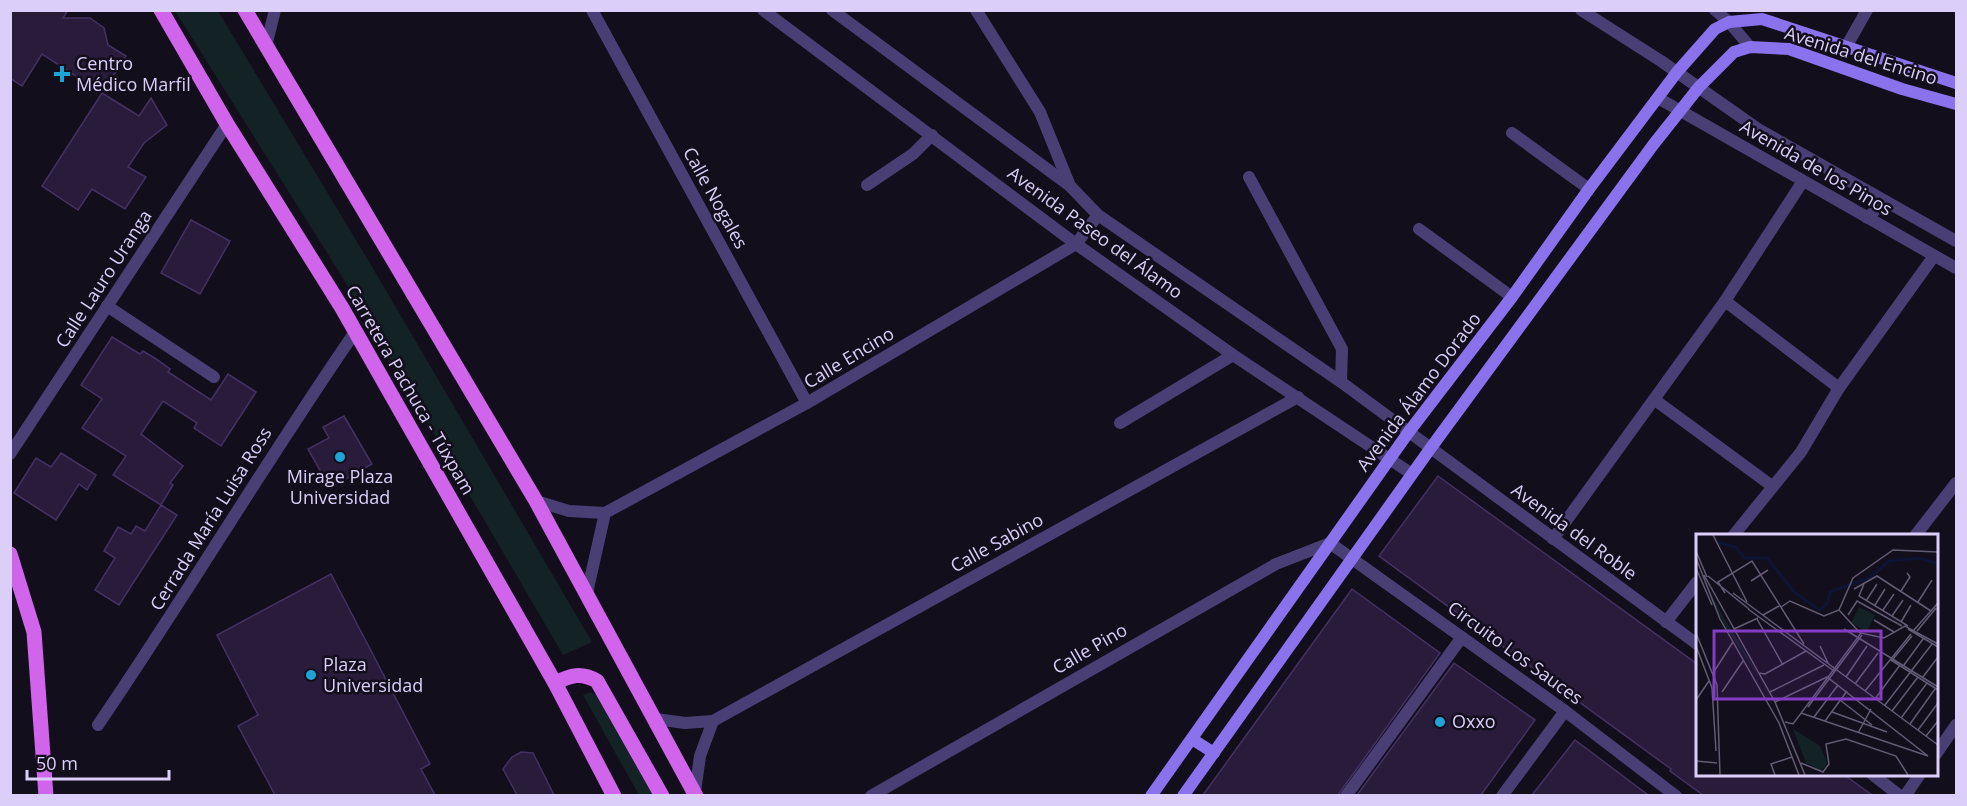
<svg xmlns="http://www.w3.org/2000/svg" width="1967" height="806" font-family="'Open Sans',sans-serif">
<rect width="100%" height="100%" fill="#130e1c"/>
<g fill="#122225">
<path d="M175 11H218L371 265 592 642 563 655 341 275Z"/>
<path d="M591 692 597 696 653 795H639L583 695Z"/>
</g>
<g fill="#281c3a" stroke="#443163" stroke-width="1.5">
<path d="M10 10H68L63 18H90L104 28 108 45 126 56 102 93 42 54 22 86 10 78Z"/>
<path d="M102 93 139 116 151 98 167 125 144 143 128 167 146 177 125 209 92 189 78 210 42 186Z"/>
<path d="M191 220 230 241 200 294 161 273Z"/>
<path d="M112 337 140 354 143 351 156 359 170 369 168 372 211 400 228 374 256 392 221 446 194 428 197 423 163 401 141 434 183 466 170 483 173 485 161 505 113 475 126 456 82 428 102 399 81 385Z"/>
<path d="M344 416 372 464 330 488 308 449 329 438 323 427Z"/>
<path d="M61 453 96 475 87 490 79 484 56 520 14 493 36 458 51 467Z"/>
<path d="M1438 476 1697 664V774H1843L1872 795H1703L1670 771 1671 769 1379 556Z"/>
<path d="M161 505 177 515 119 605 95 590 115 558 104 551 118 527 131 534 136 526 145 531Z"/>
<path d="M331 574 430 764 421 769 435 795H275L238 726 258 715 217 635Z"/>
<path d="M1352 589 1440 653 1338 795H1203Z"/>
<path d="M1454 663 1535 720 1481 795H1357Z"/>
<path d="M1575 740 1611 767 1648 795H1532Z"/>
<path d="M521 752 533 753 554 795H517L503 769 512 757Z"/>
</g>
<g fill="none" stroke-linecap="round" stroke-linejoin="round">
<g stroke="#4a3f75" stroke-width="12">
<path d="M592 10 807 403"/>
<path d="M763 10 1076 244 1233 355 1412 474"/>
<path d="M832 10 1070 186 1098 215 1341 382 1697 644"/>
<path d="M976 10 1040 112 1070 186"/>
<path d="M1581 10 1661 61 1758 129 1956 241"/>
<path d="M1715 10 1729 22 1750 47"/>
<path d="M266 46 275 10"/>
<path d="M1846 47 1867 10"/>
<path d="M1658 98 1956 268"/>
<path d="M1512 133 1589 189"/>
<path d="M1249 177 1342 349 1341 382"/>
<path d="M867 185 913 154 932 135"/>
<path d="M1867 218 1885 201"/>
<path d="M1419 229 1512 297"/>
<path d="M1725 301 1839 388"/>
<path d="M107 306 214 377"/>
<path d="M1655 400 1772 486"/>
<path d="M1120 423 1233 355"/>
<path d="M10 454 227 124"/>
<path d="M536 501 569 511 605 513 807 403 1076 244 1098 215"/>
<path d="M1733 536 1801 452 1839 388 1934 256"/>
<path d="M1915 536 1956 483"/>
<path d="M1553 539 1725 301 1803 181"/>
<path d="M587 593 605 513"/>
<path d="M1666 622 1697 582"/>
<path d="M656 719 685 723 713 721 1298 397"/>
<path d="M98 725C186 596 266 461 355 332"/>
<path d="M1936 754 1956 725"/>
<path d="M1872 774 1900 796"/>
<path d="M695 792 700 756 713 721"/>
<path d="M871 796 1276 564 1330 543 1565 711 1676 796"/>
<path d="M1346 796 1462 637"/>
<path d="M1502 796 1565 711"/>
<path d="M1905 796 1920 774"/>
</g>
<g stroke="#8b72ed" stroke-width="12">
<path d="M1192 739 1214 753"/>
<path d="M1151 796 1408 433 1512 297 1589 189 1677 72 1715 29 1729 22 1762 19 1956 83"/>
<path d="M1183 796 1430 449 1653 145 1699 87 1734 52 1750 47 1789 49 1902 89 1956 104"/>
</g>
<g stroke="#d064eb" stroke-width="15">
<path d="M161 10 227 124 342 308 555 683 614 796"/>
<path d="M245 10 536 501 696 796"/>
<path d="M10 554 34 632 46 796"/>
<path d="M555 683C571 675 581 672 597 681L662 796"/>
</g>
</g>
<g fill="#1ca4d7" stroke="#130e1c" stroke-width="2">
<path d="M59 65h6v6h6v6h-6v6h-6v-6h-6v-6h6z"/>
<circle cx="340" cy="457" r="6"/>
<circle cx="311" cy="675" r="6"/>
<circle cx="1440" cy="722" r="6"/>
</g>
<g text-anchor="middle" stroke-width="5" stroke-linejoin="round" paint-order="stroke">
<g font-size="18" fill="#dbcff9" stroke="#130e1c">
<text transform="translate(1861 56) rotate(17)" y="6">Avenida del Encino</text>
<text transform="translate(1816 168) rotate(30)" y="6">Avenida de los Pinos</text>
<text transform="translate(715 198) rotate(61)" y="6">Calle Nogales</text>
<text transform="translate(1095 233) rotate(36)" y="6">Avenida Paseo del Álamo</text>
<text transform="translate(104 279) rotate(-57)" y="6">Calle Lauro Uranga</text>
<text transform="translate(849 358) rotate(-31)" y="6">Calle Encino</text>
<text transform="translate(410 390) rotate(60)" y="6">Carretera Pachuca - Túxpam</text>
<text transform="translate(1419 392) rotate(-53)" y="6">Avenida Álamo Dorado</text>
<text transform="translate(211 519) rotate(-58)" y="6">Cerrada María Luisa Ross</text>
<text transform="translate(1574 532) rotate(36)" y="6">Avenida del Roble</text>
<text transform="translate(997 543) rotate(-29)" y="6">Calle Sabino</text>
<text transform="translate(1090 649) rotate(-30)" y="6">Calle Pino</text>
<text transform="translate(1515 653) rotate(36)" y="6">Circuito Los Sauces</text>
</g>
<g font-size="18" fill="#dbcff9" stroke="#130e1c" text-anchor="start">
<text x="76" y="70">Centro<tspan x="76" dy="21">Médico Marfil</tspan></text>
<text x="340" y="483" text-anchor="middle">Mirage Plaza<tspan x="340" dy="21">Universidad</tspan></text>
<text x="323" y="671">Plaza<tspan x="323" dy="21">Universidad</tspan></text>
<text x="1452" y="728">Oxxo</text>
</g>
</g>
<g transform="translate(1696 534)">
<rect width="242" height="242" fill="#130e1c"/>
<path d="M3 37 28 84 68 151 29 92ZM163 73 179 81 171 98 155 89ZM97 195 124 212 131 228 129 233 124 236 110 229Z" fill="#122225"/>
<path fill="none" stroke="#0e1534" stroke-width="3" d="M21 8 39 13 49 24H71L99 59 124 76 132 68 134 58 173 44 193 27 224 24 242 30"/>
<path fill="none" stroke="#635b74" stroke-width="1.5" d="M17 1 51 68M0 17 11 43M0 24 24 85 83 189 103 241M0 34 16 71M8 41 79 168 109 241M12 42 53 75M55 47 72 36M168 50 163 62 212 92M158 55 181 42 235 77M205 57 214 43 211 39M29 59 22 48 56 27 108 110M37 59 242 211M170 67 181 50M222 68 236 46M179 71 189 55M85 73 94 67 128 82 143 76 157 44 197 16 242 18M52 75 138 137M143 76 165 100M187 76 198 60M67 81 83 72M152 81 161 67 206 92M196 82 207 66M61 85 87 131M178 86 198 98M205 88 215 71M38 95 62 84M148 95 242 153M212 95 242 113M217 97 242 69M221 97 240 74M0 99 21 151 24 241M0 112 16 154 20 217M124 112 132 129M197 125 216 102M195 126 242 156M208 131 227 105M17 139 37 108M63 139 69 140 110 117M150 143 171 112M227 143 242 123M159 150 182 119M169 157 215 100M26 158 47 127M74 158 128 131M179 165 204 131M0 166 13 147M144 166 176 191M79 168 131 143 232 222M189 171 236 110M112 173 166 101M196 177 222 143M136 178 191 198M105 179 232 222M118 183 142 151M205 184 231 149M129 187 151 157M89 188 97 190 165 99 188 104 209 92 242 110M214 190 239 155M222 196 242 169M162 199 175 175M230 202 242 187M0 227 21 229M105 229 127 238 133 230 130 210 150 205 200 222 212 241M79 241 75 230 96 223"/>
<path fill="#853cc5" fill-opacity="0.15" stroke="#853cc5" stroke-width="3" d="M18 97H185V165H18Z"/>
<rect width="242" height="242" fill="none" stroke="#dbcff9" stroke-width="3"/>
</g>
<rect width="1967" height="806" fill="none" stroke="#dbcff9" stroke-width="24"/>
<path d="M27 770v9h142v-9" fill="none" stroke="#dbcff9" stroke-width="3"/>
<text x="36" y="770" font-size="18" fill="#dbcff9" stroke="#130e1c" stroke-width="4.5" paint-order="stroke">50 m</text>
</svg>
